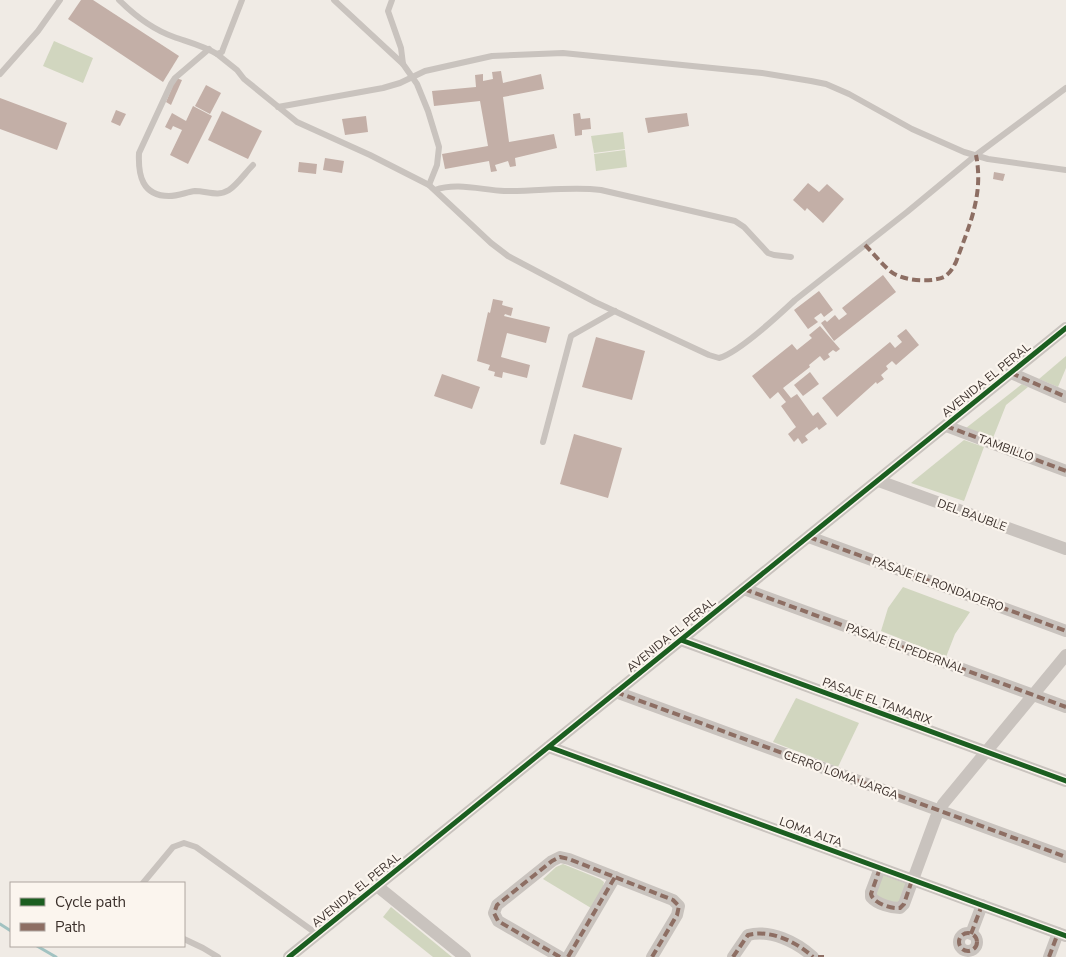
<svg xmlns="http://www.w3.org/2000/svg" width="1066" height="957" font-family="'Nunito Sans',sans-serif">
<rect width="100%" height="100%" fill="#f0ebe5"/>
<g fill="#d1d6bf">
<path d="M54 41 93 58 83 83 43 66Z"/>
<path d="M623 132 625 149 594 153 591 136Z"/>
<path d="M625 150 627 167 596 171 594 154Z"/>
<path d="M1066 356V368L1058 387 1039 379Z"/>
<path d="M1022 384 1028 387 1006 405 993 438 966 428Z"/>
<path d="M964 440 984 447 964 501 911 483Z"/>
<path d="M903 587 970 612 955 634 946 657 881 631 888 608Z"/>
<path d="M796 698 859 723 838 767 773 742Z"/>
<path d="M563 864 600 879 604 882 603 887 591 908 543 879 556 867Z"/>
<path d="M880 874 907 884 899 906 872 895Z"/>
<path d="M391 907 452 957H433L383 917Z"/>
</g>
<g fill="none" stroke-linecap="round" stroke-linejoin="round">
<g stroke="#a1c2c1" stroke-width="3">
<path d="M0 924 11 931"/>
<path d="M37 946 56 957"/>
</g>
</g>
<g fill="#c3afa7">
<path d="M81 0H93L179 56 163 82 68 19Z"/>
<path d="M501 71 503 83 541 74 544 89 503 97 509 142 554 134 557 148 515 158 516 166 510 167 508 161 495 165 497 171 491 172 489 161 445 169 442 154 488 146 480 101 434 106 432 91 476 87 475 75 483 74V81L493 79 492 72Z"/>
<path d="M176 78 182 80 171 105 166 102Z"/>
<path d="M206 85 221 93 210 114 195 106Z"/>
<path d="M0 98 67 123 57 150 0 129Z"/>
<path d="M193 106 212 116 188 164 170 155 182 130 173 126 171 130 165 127 172 113 186 121Z"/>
<path d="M116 110 126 114 120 126 111 122Z"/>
<path d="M222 111 262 131 248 159 208 140Z"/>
<path d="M580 113 581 119 590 118 591 129 582 130V135L575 136 573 114Z"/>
<path d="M687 113 689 126 648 133 645 118Z"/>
<path d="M366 116 368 132 345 135 342 119Z"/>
<path d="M325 158 344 161 342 173 323 170Z"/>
<path d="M299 162 317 164 316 174 298 172Z"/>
<path d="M994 172 1005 174 1003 181 993 179Z"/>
<path d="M808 183 819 192 827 184 844 199 823 223 807 208 805 211 793 200Z"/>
<path d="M883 275 896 292 834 341 821 323 825 320 827 322 835 315 839 320 847 314 842 308Z"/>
<path d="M819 291 833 310 824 317 821 313 814 318 818 322 808 329 794 310Z"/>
<path d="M493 299 503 301 502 305 513 308 511 316 505 314 504 316 550 327 546 343 507 333 501 357 530 365 527 378 503 372 502 378 494 376 495 372 488 370 490 365 477 361 488 312 490 313Z"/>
<path d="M820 326 840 349 836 352 833 350 828 354 830 357 824 361 820 356 809 365 810 367 783 388 791 398 797 394 813 416 818 412 827 424 819 430 817 427 805 436 808 440 802 444 798 438 794 442 788 434 796 427 781 406 786 402 778 392 770 399 752 376 792 344 797 350 812 338 809 335Z"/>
<path d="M906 329 919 345 896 365 892 361 886 366 888 369 881 375 884 379 877 384 876 382 837 417 822 398 890 342 895 348 902 342 897 336Z"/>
<path d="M596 337 645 351 632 400 582 387Z"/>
<path d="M810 372 819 384 803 396 794 385Z"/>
<path d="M442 374 480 387 472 409 434 396Z"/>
<path d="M574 434 622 448 608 498 560 484Z"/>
</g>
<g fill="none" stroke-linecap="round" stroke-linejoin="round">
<g stroke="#c9c3be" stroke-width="6">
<path d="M119 0C134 15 154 30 174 37 188 42 204 46 217 54L222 52 223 49 242 0"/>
<path d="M334 0 403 64 417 84 428 111 439 147 437 165 429 185"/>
<path d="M392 0 388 11 401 48 403 64"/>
<path d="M209 49 175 78 171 84 139 153C138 175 142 196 169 196 178 196 187 192 195 191 207 191 218 197 229 190 238 184 245 173 253 165"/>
<path d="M217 54 237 70 244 79 297 122 370 155 429 185 491 243 508 256 595 302 709 355 719 358C738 353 779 315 795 300L907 212 976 155 1066 88"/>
<path d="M0 74 38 31 60 0"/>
<path d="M278 107 383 88 400 83 425 71 492 56 563 53 762 73 811 81 826 84 849 94 912 129 964 152 988 159 1066 170"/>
<path d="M435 190C456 182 482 190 504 191 536 192 569 186 601 190L735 221 744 227 768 253 774 255 791 257"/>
<path d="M543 442 571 336 615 311"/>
<path d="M143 883 173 847 184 843 196 847 317 934"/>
<path d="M184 939 203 948 218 957"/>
</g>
<g stroke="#c9c3be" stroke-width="12">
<path d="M1011 373 1066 397"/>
<path d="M946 426 1066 471"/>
<path d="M879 481 1066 549"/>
<path d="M809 537 1066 631"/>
<path d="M744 589 1066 707"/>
<path d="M681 640 1066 781"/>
<path d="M616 692 1066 857"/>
<path d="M549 747 1066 936"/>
<path d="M880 868 871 892V897C877 904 891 908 900 908L904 904 936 817 943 804 1066 655"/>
<path d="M377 886 465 957"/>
<circle cx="968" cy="942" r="9"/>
<path d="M971 934 982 905"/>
<path d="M289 957 1066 328"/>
<path d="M560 957 498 921 494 913 497 905 552 861 560 857 569 859 673 900 679 906 677 915 652 957"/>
<path d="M568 957 615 877"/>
<path d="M733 957 748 935C770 929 797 942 813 957"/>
<path d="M1049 957 1058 933"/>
</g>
<g stroke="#8d6e63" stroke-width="4" stroke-dasharray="8 4" stroke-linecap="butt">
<path d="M865 245C873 253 881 263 890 271 902 281 930 283 944 277 950 273 953 268 956 262 969 226 984 195 976 155"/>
<path d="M1011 373 1066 397"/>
<path d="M946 426 1066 471"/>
<path d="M809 537 1066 631"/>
<path d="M744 589 1066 707"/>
<path d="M616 692 1066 857"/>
<path d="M880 868 871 894C873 903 891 909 900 908L904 904 912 880"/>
<circle cx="968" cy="942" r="9"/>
<path d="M971 934 982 905"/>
<path d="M560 957 498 921 494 913 497 905 552 861 560 857 569 859 673 900 679 906 677 915 652 957"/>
<path d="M568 957 615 877"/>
<path d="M733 957 748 935C770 929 797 942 813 957"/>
<path d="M818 957H824"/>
<path d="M1049 957 1058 933"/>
</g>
<g stroke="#fbf5ee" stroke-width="8">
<g id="cycleway">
<path d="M681 640 1066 781"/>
<path d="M549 747 1066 936"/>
<path d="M289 957 1066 328"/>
</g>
</g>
<use href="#cycleway" stroke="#1b5e20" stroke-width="5"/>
</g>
<g text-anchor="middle" stroke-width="4.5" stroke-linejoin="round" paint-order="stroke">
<g font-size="12" fill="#3b302b" stroke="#fbf5ee">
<text transform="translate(986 380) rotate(-39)" y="4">AVENIDA EL PERAL</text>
<text transform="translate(1006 448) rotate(20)" y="4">TAMBILLO</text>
<text transform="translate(972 515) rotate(20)" y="4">DEL BAUBLE</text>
<text transform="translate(938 584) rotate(20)" y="4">PASAJE EL RONDADERO</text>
<text transform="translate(671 635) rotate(-39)" y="4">AVENIDA EL PERAL</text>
<text transform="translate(905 648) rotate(20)" y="4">PASAJE EL PEDERNAL</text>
<text transform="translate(877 701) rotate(20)" y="4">PASAJE EL TAMARIX</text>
<text transform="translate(841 775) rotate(20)" y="4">CERRO LOMA LARGA</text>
<text transform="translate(811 832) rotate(20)" y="4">LOMA ALTA</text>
<text transform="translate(356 890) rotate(-39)" y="4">AVENIDA EL PERAL</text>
</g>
</g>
<rect x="10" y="882" width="175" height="65" fill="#fbf5ee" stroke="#aea6a0"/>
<rect x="20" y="898" width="25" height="8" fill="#1b5e20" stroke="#aea6a0"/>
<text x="55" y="907" font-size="15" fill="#3b302b">Cycle path</text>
<rect x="20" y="923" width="25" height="8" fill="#8d6e63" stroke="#aea6a0"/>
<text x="55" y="932" font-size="15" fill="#3b302b">Path</text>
</svg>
